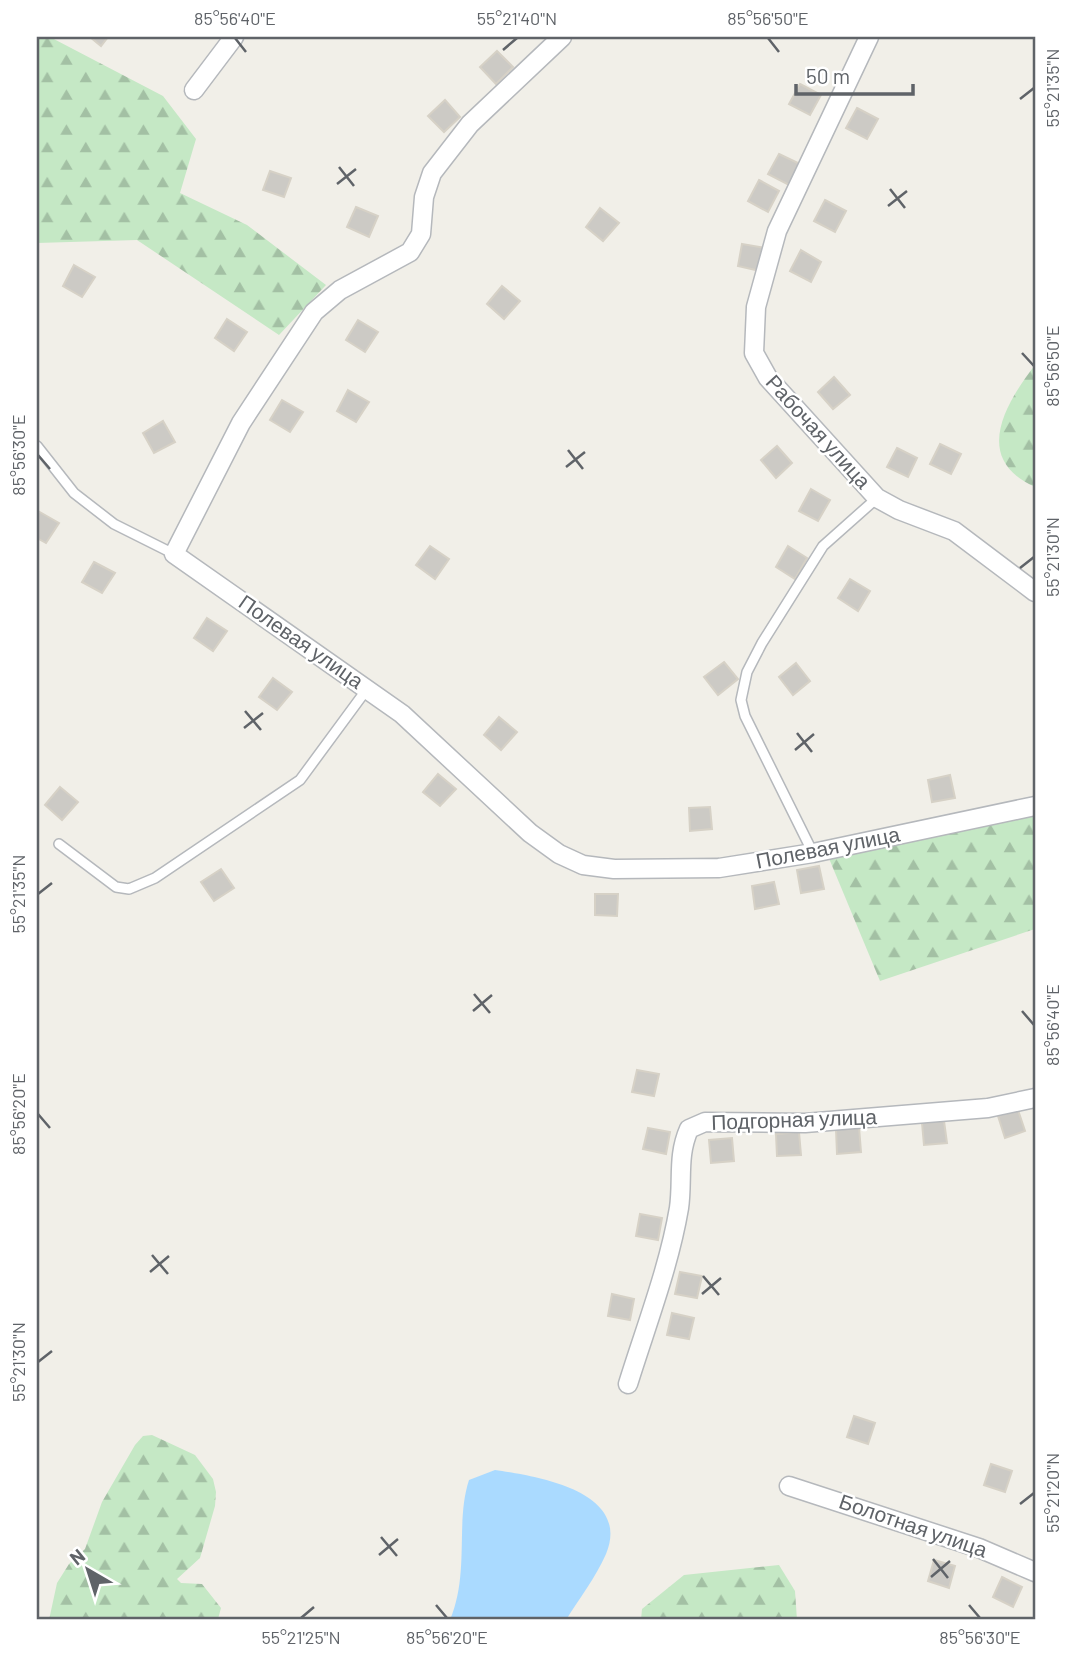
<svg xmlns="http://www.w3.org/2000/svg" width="1072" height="1657" font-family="Barlow,sans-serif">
<defs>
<pattern id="forest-firs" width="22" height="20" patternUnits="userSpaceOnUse" patternTransform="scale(1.75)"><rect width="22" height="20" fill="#c5e8c5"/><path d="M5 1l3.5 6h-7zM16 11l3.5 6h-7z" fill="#a3c0a4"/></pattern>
</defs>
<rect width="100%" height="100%" fill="#f1efe8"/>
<g fill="url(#forest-firs)">
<path d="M37 37H50L163 96 196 139 180 193 247 225 326 285 279 335 137 240 37 243Z"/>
<path d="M1035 365V487C972 459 1005 404 1035 365Z"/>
<path d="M1035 815V929L880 981 828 856Z"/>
<path d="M152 1435 195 1455 213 1479 216 1492 215 1506 200 1558 177 1579 181 1583 202 1584 221 1608 218 1619 49 1620 57 1583 69 1564 85 1549 102 1502 135 1445 143 1436Z"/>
<path d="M779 1565 795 1591 797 1620H641L642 1609 684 1575Z"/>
</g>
<path fill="#aadaff" d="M495 1470C537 1476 632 1491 606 1554 596 1577 579 1599 566 1620H450C470 1572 455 1523 469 1480Z"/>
<g fill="#cccac5" stroke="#d6d1c6" stroke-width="2">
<path d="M90 37H108L101 46Z"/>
<path d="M497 51 513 67 496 84 480 67Z"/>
<path d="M800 84 821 95 810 115 789 104Z"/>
<path d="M445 100 460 117 444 132 428 116Z"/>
<path d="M857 108 878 119 867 139 846 128Z"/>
<path d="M779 154 800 164 789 185 768 174Z"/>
<path d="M270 171 291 178 284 197 263 190Z"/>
<path d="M759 180 779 191 768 212 748 201Z"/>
<path d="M825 200 846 211 835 232 814 221Z"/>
<path d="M356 207 378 216 369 237 347 227Z"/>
<path d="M600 208 619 223 603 241 586 227Z"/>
<path d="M742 244 765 248 760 271 738 266Z"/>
<path d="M801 250 821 262 811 282 790 271Z"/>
<path d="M74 265 95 277 82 297 63 286Z"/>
<path d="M502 286 520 301 504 319 487 304Z"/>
<path d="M227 319 247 332 234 351 215 338Z"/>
<path d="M358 320 378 332 365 352 346 340Z"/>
<path d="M834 377 850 395 833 409 818 392Z"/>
<path d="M348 390 369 402 356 422 337 411Z"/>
<path d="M282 400 303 412 290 432 270 420Z"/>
<path d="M163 421 175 442 154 453 143 433Z"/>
<path d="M940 444 961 454 951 474 930 464Z"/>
<path d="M777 446 792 463 776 478 761 460Z"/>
<path d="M897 448 917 458 908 477 887 467Z"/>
<path d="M811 489 830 500 818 521 799 511Z"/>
<path d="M38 511 59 523 46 543 37 538Z"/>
<path d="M430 546 449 559 435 579 416 565Z"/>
<path d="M788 546 807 558 795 579 776 567Z"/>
<path d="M94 562 115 573 102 593 82 582Z"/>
<path d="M850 579 870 591 858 611 838 598Z"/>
<path d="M207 618 227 631 213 651 194 638Z"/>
<path d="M724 662 738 679 718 695 704 677Z"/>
<path d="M796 663 810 681 793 695 779 677Z"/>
<path d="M273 678 292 692 277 710 259 697Z"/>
<path d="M499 717 517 732 501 750 484 735Z"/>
<path d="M438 774 456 789 440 806 423 792Z"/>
<path d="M950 775 955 798 932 802 928 780Z"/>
<path d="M60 787 78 802 62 820 45 805Z"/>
<path d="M710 807 712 829 690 831 689 808Z"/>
<path d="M819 866 824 889 801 893 797 870Z"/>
<path d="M221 869 234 888 214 901 201 882Z"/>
<path d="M774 882 779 904 755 909 752 886Z"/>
<path d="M595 894H618L617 916 595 915Z"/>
<path d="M637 1070 659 1074 654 1096 632 1092Z"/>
<path d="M1018 1110 1025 1131 1005 1138 998 1116Z"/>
<path d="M944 1121 947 1143 924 1145 922 1123Z"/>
<path d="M859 1127 861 1152 837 1154 836 1129Z"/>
<path d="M648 1128 670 1132 666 1154 643 1149Z"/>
<path d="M799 1132 801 1155 777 1156 776 1134Z"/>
<path d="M732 1138 734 1161 711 1163 709 1140Z"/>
<path d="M640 1214 662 1218 658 1240 636 1236Z"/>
<path d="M680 1272 702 1276 697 1298 675 1294Z"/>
<path d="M612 1294 634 1299 630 1320 608 1316Z"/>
<path d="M672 1313 694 1318 689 1339 667 1335Z"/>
<path d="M854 1416 875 1423 868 1444 847 1437Z"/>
<path d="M991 1464 1012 1471 1005 1492 984 1485Z"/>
<path d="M934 1560 955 1566 949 1588 928 1581Z"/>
<path d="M1002 1577 1022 1587 1013 1607 993 1597Z"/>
</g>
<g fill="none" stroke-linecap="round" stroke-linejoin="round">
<g stroke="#b5b8bc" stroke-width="12">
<g id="service">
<path d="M37 446 74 493 114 524 174 554"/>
<path d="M59 844 116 887 129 889 155 878 300 780 367 689"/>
<path d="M813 853 745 716 741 700 747 672 762 643 823 546 877 498"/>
</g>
</g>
<g stroke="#b5b8bc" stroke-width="21">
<g id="minor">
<path d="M562 37 470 124 432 173 424 197 421 234 410 252 340 290 314 312 241 423 174 554 402 714 530 833 559 854 583 865 614 869 719 868 813 853 1035 806"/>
<path d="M869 37 777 231 756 307 754 353 768 378 877 498 899 510 954 531 1035 592"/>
<path d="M194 90 234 37"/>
<path d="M628 1384C646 1326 669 1267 679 1208 683 1180 677 1156 689 1129L705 1122 805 1123 988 1108 1035 1098"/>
<path d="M789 1486 979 1548 1035 1572"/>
</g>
</g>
<use href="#service" stroke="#fff" stroke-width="9"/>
<use href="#minor" stroke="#fff" stroke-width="18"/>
</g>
<path fill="none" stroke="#5f6368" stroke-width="2.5" d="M235 38 246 52M768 38 779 52M503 50 517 38M1020 99 1034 88M339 167 354 186M337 184 356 169M890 189 905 208M888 206 907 191M1022 353 1034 366M568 450 583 469M38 455 50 469M566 467 585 452M1020 568 1034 557M245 711 261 730M244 728 263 713M797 733 812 752M795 750 814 734M38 894 52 883M474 994 490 1013M473 1011 492 995M1022 1011 1034 1025M38 1114 50 1128M152 1255 168 1274M150 1272 169 1256M703 1276 719 1295M702 1294 721 1278M38 1362 52 1351M1020 1504 1034 1493M381 1537 397 1556M379 1555 398 1539M933 1559 948 1578M931 1577 950 1561M436 1605 447 1618M969 1605 980 1618M301 1618 314 1607"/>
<g text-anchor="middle" stroke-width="5" stroke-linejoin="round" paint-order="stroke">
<g font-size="21" fill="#5f6368" stroke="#fff">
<text transform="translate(818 432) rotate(48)" y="7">Рабочая улица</text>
<text transform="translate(301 642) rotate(35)" y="7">Полевая улица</text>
<text transform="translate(828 848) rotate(-11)" y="7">Полевая улица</text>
<text transform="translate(794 1120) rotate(-2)" y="7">Подгорная улица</text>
<text transform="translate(913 1526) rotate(19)" y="7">Болотная улица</text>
</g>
</g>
<rect width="1072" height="1657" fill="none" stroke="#ffffff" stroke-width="77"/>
<g transform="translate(88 1570) rotate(321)" stroke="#ffffff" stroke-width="5" paint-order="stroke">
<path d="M0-5L12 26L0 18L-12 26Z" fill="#5f6368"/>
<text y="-10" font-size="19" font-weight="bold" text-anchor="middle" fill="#5f6368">N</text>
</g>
<path d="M796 84v10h117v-10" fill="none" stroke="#5f6368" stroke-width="3.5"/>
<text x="806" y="84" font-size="21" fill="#5f6368" stroke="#ffffff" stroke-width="5" paint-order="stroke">50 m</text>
<rect x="38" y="38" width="996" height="1580" fill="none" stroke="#5f6368" stroke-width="2.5"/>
<g font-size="18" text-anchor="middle" fill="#5f6368">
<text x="235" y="25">85°56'40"E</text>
<text x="517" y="25">55°21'40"N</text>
<text x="768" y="25">85°56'50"E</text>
<text transform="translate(1053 88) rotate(-90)" y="6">55°21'35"N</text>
<text transform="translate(1053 366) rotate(-90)" y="6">85°56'50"E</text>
<text transform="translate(19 455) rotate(-90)" y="6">85°56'30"E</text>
<text transform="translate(1053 557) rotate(-90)" y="6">55°21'30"N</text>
<text transform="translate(19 894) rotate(-90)" y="6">55°21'35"N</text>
<text transform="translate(1053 1025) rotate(-90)" y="6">85°56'40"E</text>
<text transform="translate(19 1114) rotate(-90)" y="6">85°56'20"E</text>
<text transform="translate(19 1362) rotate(-90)" y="6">55°21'30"N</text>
<text transform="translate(1053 1493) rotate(-90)" y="6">55°21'20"N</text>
<text x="301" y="1644">55°21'25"N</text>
<text x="447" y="1644">85°56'20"E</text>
<text x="980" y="1644">85°56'30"E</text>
</g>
</svg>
